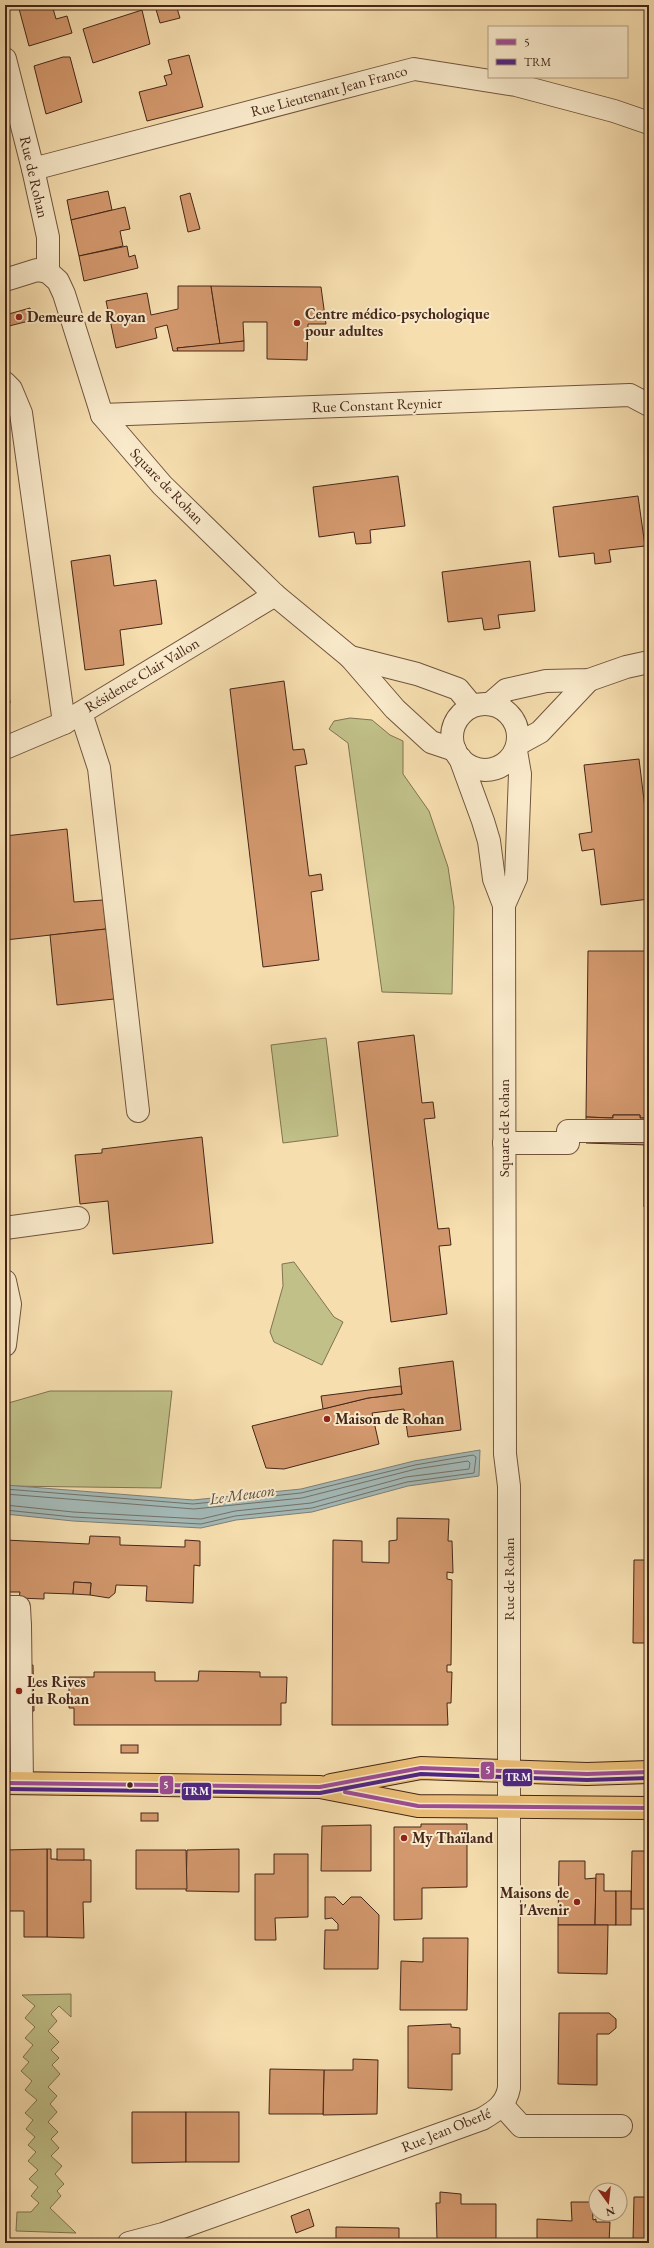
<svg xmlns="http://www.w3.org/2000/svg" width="654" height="2248" font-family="'EB Garamond',serif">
<rect width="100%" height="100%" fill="#f6deaf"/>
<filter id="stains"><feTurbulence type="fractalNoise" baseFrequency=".005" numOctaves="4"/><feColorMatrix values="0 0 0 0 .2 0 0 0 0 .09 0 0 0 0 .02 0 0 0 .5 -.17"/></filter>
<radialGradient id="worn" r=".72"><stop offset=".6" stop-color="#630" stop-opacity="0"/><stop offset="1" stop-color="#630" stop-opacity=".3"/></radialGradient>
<g fill="#c0c088" stroke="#827350">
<path d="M350 718 372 720 390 735 403 741V774L429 811 448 867 454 907 452 994 382 992 348 743 329 729 334 721Z"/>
<path d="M326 1038 338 1136 283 1143 271 1045Z"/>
<path d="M294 1262 334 1317 343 1322 322 1365 274 1342 270 1332 283 1286 282 1264Z"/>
<path d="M50 1391H172L161 1488 5 1486V1404Z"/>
<path d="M71 1994V2017L59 2006 51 2014 57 2021 48 2031 59 2042 51 2050 59 2058 52 2065 60 2074 48 2087 57 2096 50 2104 57 2112 48 2122 58 2132 51 2139 59 2148 51 2156 62 2166 55 2174 64 2184 57 2191 61 2196 50 2208 76 2233 16 2231 17 2212H31L39 2203 31 2196 38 2187 29 2179 38 2170 28 2161 36 2152 28 2145 35 2137 26 2129 33 2120 25 2113 37 2100 25 2090 32 2081 21 2071 29 2062 23 2057 33 2045 25 2038 35 2027 25 2018 35 2006 22 1995Z"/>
</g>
<path fill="#a3b9b7" stroke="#7d7e77" d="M480 1450 479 1476 408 1486 312 1512 236 1520 201 1528 73 1521 5 1514V1485L193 1500 301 1489 414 1461Z"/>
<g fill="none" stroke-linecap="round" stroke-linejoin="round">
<g stroke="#747068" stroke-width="1">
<path d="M5 1489 193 1504 301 1493 415 1465 473 1455 476 1457 474 1473 407 1482 312 1508 235 1516 201 1524 73 1517 5 1510"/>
<path d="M5 1494 194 1509 302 1498 416 1469 468 1461 470 1463 469 1469 406 1477 311 1503 235 1511 201 1519 73 1512 5 1505"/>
</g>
</g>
<g fill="#d3986d" stroke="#452618">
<path d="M18 5H52L56 19 67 16 72 33 29 46Z"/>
<path d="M176 5 180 18 160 23 155 6Z"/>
<path d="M142 10 150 44 93 63 83 29Z"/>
<path d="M189 55 203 107 147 121 139 92 167 85 164 76 172 74 168 60Z"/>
<path d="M63 57H70L82 102 46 114 34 66Z"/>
<path d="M108 191 112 210 71 220 67 200Z"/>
<path d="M190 193 200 229 188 232 180 196Z"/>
<path d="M125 207 130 229 120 231 123 246 79 256 71 220Z"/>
<path d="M5 208 9 229 5 230Z"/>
<path d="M127 246 129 257 135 255 138 268 84 281 79 256Z"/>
<path d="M178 286H211L220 344 177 348 178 351H173L167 325 155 328 157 338 116 348 106 301 147 293 151 315 178 309Z"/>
<path d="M211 286 321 287 326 324H308L307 360 267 359V322H243L244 341 220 344Z"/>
<path d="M30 308 33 320 5 327V315Z"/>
<path d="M244 341V351H178L177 348Z"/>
<path d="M398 476 405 526 370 530 371 543 356 544 354 532 319 537 313 487Z"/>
<path d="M638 496 645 546 609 550 611 562 595 564 594 553 559 557 553 507Z"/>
<path d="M110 555 114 586 156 580 162 624 120 630 124 665 85 670 71 561Z"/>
<path d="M530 561 535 611 498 615 500 628 484 630 482 618 448 622 442 572Z"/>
<path d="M5 663 10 703H5Z"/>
<path d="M284 681 293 750 304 749 307 764 295 766 309 876 321 874 323 890 311 892 319 960 263 967 230 689Z"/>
<path d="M639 759 649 841V899L601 905 594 849 582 851 579 834 592 832 584 765Z"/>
<path d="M67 829 74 902 103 900 106 929 5 940V836Z"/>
<path d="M106 929 114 999 57 1005 50 935Z"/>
<path d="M588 951H649V1118H640V1115H613V1118L586 1117Z"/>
<path d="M414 1035 422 1103 433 1102 435 1118 424 1119 438 1229 449 1228 451 1245 439 1246 447 1314 391 1322 358 1042Z"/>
<path d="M613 1115H640V1118H649V1145L586 1143V1117L613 1118Z"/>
<path d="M202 1137 213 1243 113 1254 108 1201 80 1204 75 1155 102 1153V1149Z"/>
<path d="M644 1145H649V1209L644 1207Z"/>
<path d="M453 1361 461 1430 408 1437 404 1409 372 1413 379 1444 284 1469 266 1468 252 1426 368 1398 402 1394 399 1368Z"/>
<path d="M401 1386 402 1394 368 1398 323 1409 321 1396Z"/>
<path d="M397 1518 449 1519 448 1541H452L453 1573 447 1572V1579L452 1580 451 1665H447V1672H452L451 1703H447L448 1725H332L333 1540 362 1541V1562L389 1563V1541L397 1540Z"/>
<path d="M90 1536 120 1537V1545L185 1547V1540L200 1541V1566L194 1565 193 1603 146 1601 147 1586 116 1585 115 1593 109 1598 90 1595 91 1583 74 1582 73 1594 44 1593V1599L19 1598 20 1592H5V1540L89 1544Z"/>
<path d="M634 1560H649V1643H633Z"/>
<path d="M74 1582 91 1583 90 1595 73 1594Z"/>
<path d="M5 1664 33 1665 34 1711H5Z"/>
<path d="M199 1671 260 1672V1677H287L286 1703H281V1725H74V1708H69V1677H94V1672H155V1681H198Z"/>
<rect x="121" y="1745" width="17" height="8"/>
<rect x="141" y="1813" width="17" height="8"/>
<path d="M421 1824H467V1887L422 1888V1919L394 1920V1827H421Z"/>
<path d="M371 1825V1871H321L322 1826Z"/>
<path d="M47 1849H51V1859L91 1860V1902H83L84 1938 47 1937Z"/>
<path d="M47 1849V1937H24V1911H5V1850Z"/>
<rect x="57" y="1849" width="27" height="11"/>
<path d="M239 1849V1892L186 1891 187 1850Z"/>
<path d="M136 1850H186L187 1889H136Z"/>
<path d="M632 1851H649V1909H631Z"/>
<path d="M274 1854H308V1917L275 1918 276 1940H255V1874H274Z"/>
<path d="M559 1861H585V1879L596 1878 595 1925H558Z"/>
<path d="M596 1874H604V1891H616V1925H595Z"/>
<rect x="616" y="1891" width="15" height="34"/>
<path d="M325 1897H335L343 1905 351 1897H361L379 1915 378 1969H324L325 1930H338V1924L332 1918 325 1919Z"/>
<path d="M558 1925H608L607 1974 558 1973Z"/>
<path d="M423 1938H468L467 2010H400L401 1961 423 1962Z"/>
<path d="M559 2013H609L616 2019V2028L609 2034H597V2085L558 2084Z"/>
<path d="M451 2024V2027L460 2028V2054H452V2090L408 2088V2026Z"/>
<path d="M353 2059 378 2060 377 2114 323 2115 324 2070H353Z"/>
<path d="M270 2069 324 2070 323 2114H269Z"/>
<path d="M132 2112H186V2162L132 2163Z"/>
<rect x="186" y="2112" width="53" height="50"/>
<path d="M440 2192 461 2194V2204H496V2240H437L436 2203H440Z"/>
<path d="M634 2197H649V2241L633 2240Z"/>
<path d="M571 2202H592L593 2220 596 2219V2222H610L609 2243H537V2219L572 2221Z"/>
<path d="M309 2209 314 2226 296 2233 291 2216Z"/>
<path d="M336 2227 399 2228V2243H336Z"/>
</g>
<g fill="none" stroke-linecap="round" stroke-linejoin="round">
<g stroke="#71543e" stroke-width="24">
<g id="minor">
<path d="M5 59 33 169 48 237V272"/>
<path d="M33 169 414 69 516 85 614 111 649 123"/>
<path d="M48 272 58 281 64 294 102 415 162 485 275 595 350 657 395 709 431 742 455 750"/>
<path d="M5 280 37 270 48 272"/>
<path d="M5 383 11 389 21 413 64 723"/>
<path d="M102 415 630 395 649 405"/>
<path d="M350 657 417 674 458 689 472 706"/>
<path d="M490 704 506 690 546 681 589 680 626 667 649 662"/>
<circle cx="485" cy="737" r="33"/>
<path d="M81 713 99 768 138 1111"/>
<path d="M518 744 540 732 589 680"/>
<path d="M5 748 64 723 275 595"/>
<path d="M504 905 516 878 520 774 516 751"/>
<path d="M504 1143H568V1131H649"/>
<path d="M5 1228 78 1218"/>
<path d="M5 1281 10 1304 5 1345"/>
<path d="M5 1607H19L20 1626"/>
<path d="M5 1627 20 1626 22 1783"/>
<path d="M502 2105 521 2126H621"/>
<path d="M129 2243 163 2234 482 2119C496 2111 506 2104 509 2088V1486L505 1454 504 905 494 879 489 841 483 821 460 758"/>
</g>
</g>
<g stroke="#452618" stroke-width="24">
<g id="major">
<path d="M5 1783 320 1787 418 1806 649 1808"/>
<path d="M331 1785 421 1768 587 1774 649 1772"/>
</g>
</g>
<use href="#minor" stroke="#f9eacb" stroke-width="22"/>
<use href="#major" stroke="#ebbf78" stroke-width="22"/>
<g stroke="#f9eacb" stroke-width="7">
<g id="bus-1">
<path d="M5 1783 320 1787 421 1768 587 1774 649 1772"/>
<path d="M345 1792 418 1806 649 1808"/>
</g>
</g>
<g stroke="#f9eacb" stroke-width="7">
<path id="bus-2" d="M5 1789 320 1793 421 1774 587 1780 649 1778"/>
</g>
<use href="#bus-1" stroke="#9d4c94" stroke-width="4"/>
<use href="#bus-2" stroke="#4e2583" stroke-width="4"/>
</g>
<g fill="#8f2418" stroke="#f9eacb" stroke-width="1.5">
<circle cx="19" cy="317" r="4"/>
<circle cx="297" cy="323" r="4"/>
<circle cx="327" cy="1419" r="4"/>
<circle cx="19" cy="1691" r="4"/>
<circle cx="404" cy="1838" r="4"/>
<circle cx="577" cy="1902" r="4"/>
</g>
<circle fill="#452618" stroke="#f9eacb" stroke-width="1.5" cx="130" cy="1785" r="3.5"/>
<g text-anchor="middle" stroke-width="4" stroke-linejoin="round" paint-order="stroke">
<g font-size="15" fill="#452618" stroke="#f9eacb">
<text transform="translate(329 91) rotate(-15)" y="5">Rue Lieutenant Jean Franco</text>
<text transform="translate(34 177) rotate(77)" y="5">Rue de Rohan</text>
<text transform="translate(377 405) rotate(-2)" y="5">Rue Constant Reynier</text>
<text transform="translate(167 486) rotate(46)" y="5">Square de Rohan</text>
<text transform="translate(142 675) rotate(-31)" y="5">Résidence Clair Vallon</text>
<text transform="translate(504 1128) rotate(-90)" y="5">Square de Rohan</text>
<text transform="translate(509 1579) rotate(-90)" y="5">Rue de Rohan</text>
<text transform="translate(446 2130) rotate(-22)" y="5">Rue Jean Oberlé</text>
</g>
<g font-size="15" font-weight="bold" fill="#452618" stroke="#f9eacb" text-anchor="start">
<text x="305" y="319">Centre médico-psychologique<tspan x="305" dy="17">pour adultes</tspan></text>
<text x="27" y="322">Demeure de Royan</text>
<text x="335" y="1424">Maison de Rohan</text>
<text x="27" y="1687">Les Rives<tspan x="27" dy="17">du Rohan</tspan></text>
<text x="412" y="1843">My Thaïland</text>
<text x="569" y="1898" text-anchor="end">Maisons de<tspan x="569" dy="17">l'Avenir</tspan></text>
</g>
<g font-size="16" font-style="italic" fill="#5c4b40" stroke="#f9eacb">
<text transform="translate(242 1494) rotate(-8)" y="6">Le Meucon</text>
</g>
</g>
<g stroke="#f9eacb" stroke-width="1.5">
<rect x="480" y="1761" width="15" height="19" rx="4" fill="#9d4c94"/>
<rect x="502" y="1768" width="31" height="19" rx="4" fill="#4e2583"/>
<rect x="159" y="1775" width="15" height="20" rx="4" fill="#9d4c94"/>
<rect x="181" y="1782" width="31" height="19" rx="4" fill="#4e2583"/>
</g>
<g font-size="11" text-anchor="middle" font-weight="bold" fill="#fff">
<text x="488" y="1774">5</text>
<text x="518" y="1781">TRM</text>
<text x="166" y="1789">5</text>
<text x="196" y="1795">TRM</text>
</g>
<rect width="654" height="2248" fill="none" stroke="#f6deaf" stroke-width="20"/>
<rect x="6" y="6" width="642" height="2236" fill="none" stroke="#452618" stroke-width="2"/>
<rect x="10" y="10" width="634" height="2228" fill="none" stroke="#452618"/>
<rect x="488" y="26" width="140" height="52" fill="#f9eacb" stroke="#b19c83"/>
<rect x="496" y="39" width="20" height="6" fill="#9d4c94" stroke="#b19c83"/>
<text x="524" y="46" font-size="12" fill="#452618">5</text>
<rect x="496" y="59" width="20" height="6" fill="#4e2583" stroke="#b19c83"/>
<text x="524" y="66" font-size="12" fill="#452618">TRM</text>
<g transform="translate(608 2202) rotate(165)"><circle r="19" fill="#f9eacb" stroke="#b19c83"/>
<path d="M0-3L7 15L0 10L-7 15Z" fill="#8f2418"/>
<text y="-6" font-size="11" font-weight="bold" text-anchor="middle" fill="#452618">N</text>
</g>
<rect width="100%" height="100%" filter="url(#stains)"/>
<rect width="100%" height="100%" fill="url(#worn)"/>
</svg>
